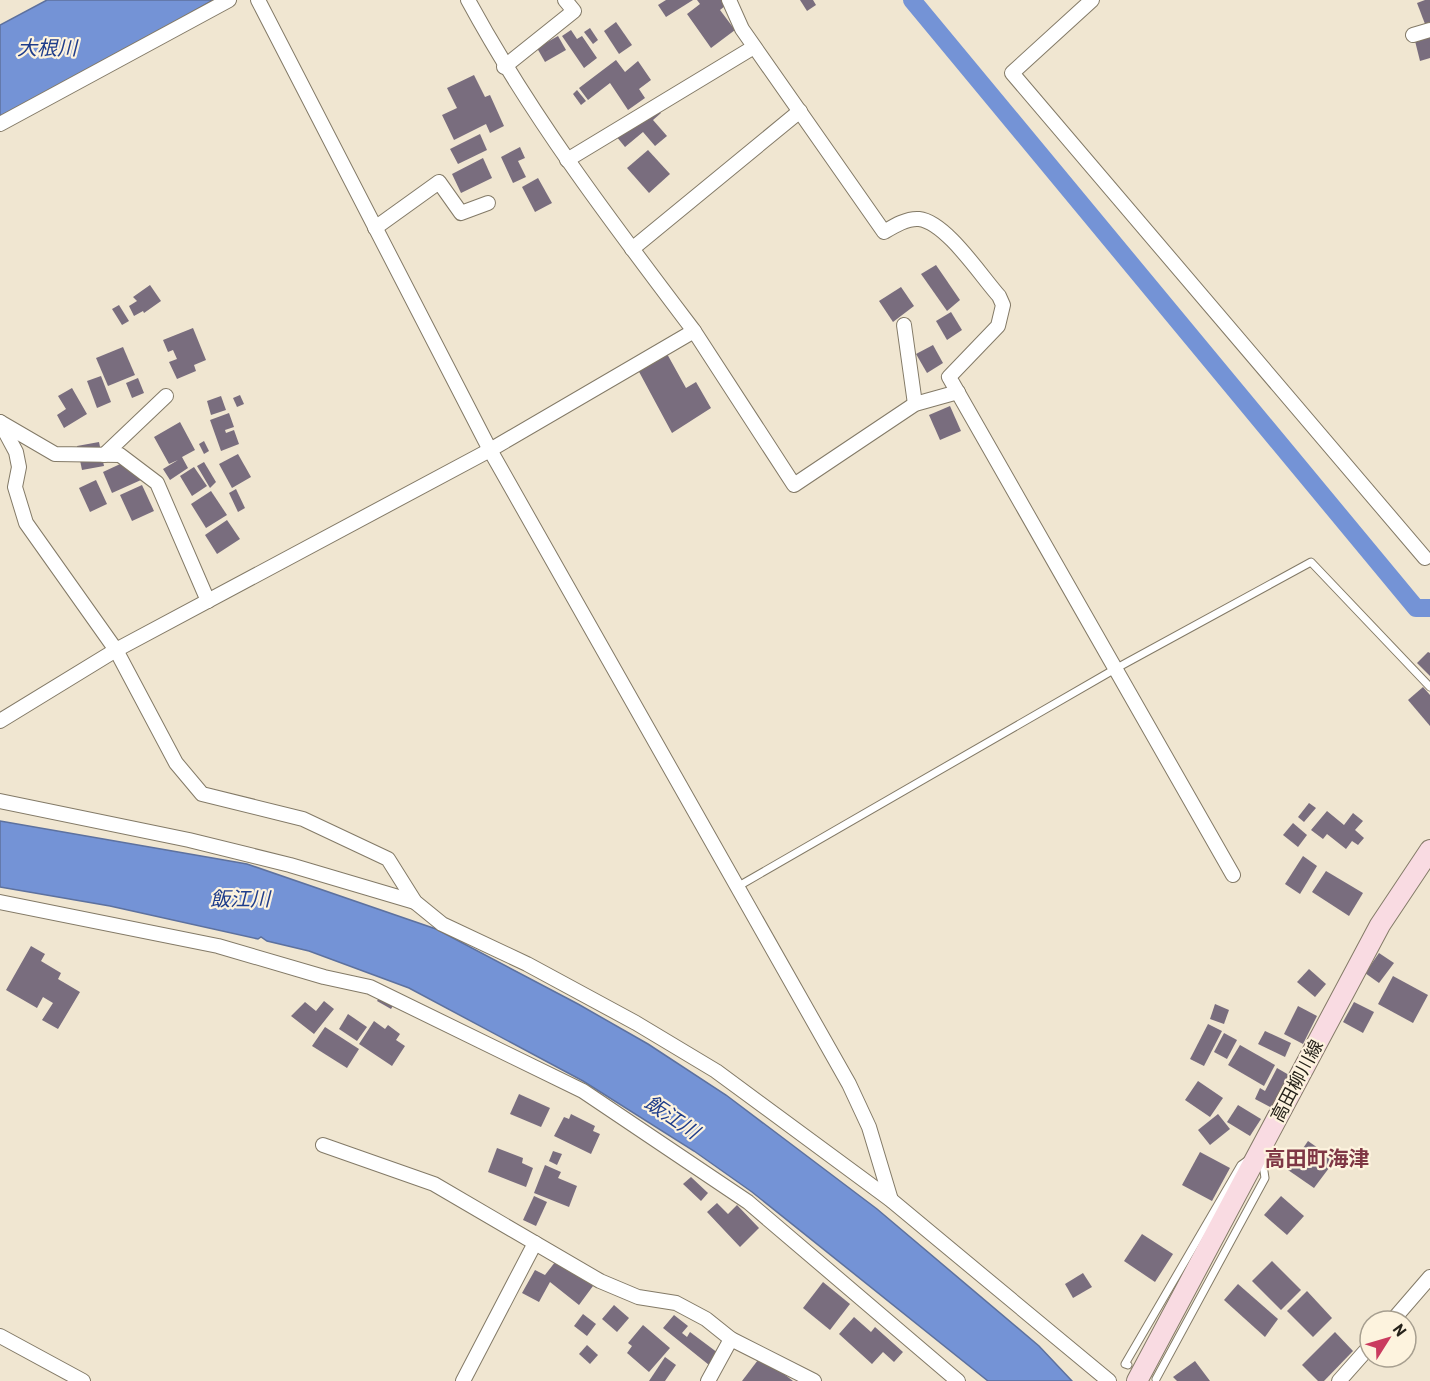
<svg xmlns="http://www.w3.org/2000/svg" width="1430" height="1381" font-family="Barlow,'Noto Sans JP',sans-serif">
<rect width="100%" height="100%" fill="#f0e6d1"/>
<g fill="#7493d6" stroke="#5d719e" stroke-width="1.5">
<path d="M47 0H213L0 124V25Z"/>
<path d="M0 821 247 864 436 929 578 1004 648 1044 726 1095 877 1209 1039 1346 1072 1381H988L752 1192 694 1151 583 1081 409 988 309 951 267 941 261 937 258 939 110 906 0 887Z"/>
</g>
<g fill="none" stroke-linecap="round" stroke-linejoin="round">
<path stroke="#7493d6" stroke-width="18" d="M912 0 1416 608H1430"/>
</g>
<g fill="#796d7e">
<path d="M666 0H693L666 17 658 5Z"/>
<path d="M697 0H721L725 6 720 10 735 30 711 48 687 14 700 4Z"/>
<path d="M800 0H813L816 5 807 11Z"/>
<path d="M1425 0H1430V22L1425 24 1417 3Z"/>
<path d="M616 22 632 45 619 54 604 31Z"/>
<path d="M590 28 598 40 593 44 584 32Z"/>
<path d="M571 30 577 39 582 36 597 58 584 68 562 36Z"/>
<path d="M558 36 566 50 545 62 537 48Z"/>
<path d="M1430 37V58L1420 61 1415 41Z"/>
<path d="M616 60 625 72 638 61 651 80 639 89 645 98 628 110 610 83 588 100 579 88Z"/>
<path d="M474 75 485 97 490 95 504 126 490 133 486 124 454 140 442 115 457 108 447 88Z"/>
<path d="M577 90 586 101 581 105 573 94Z"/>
<path d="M654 104 661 113 653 120 667 136 655 146 643 132 625 147 616 136Z"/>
<path d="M480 134 487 150 458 164 450 149Z"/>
<path d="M520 147 525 158 518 161 526 177 513 183 501 157Z"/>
<path d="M648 150 670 174 649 193 627 168Z"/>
<path d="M483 158 492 178 461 193 452 174Z"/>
<path d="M538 178 552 203 535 212 522 187Z"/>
<path d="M936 265 960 300 947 311 921 274Z"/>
<path d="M150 285 161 301 144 313 143 311 134 316 129 306 137 301 133 297Z"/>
<path d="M901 287 914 306 893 322 879 301Z"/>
<path d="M119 305 129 321 122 325 112 309Z"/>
<path d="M951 312 962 330 947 340 936 321Z"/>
<path d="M193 328 206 360 194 365 196 371 177 379 169 362 177 359 173 350 168 352 163 340Z"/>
<path d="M933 345 943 363 927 373 916 354Z"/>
<path d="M123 347 135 375 108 386 96 358Z"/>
<path d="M666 352 686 388 696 382 711 408 672 433 637 368Z"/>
<path d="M101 376 111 402 97 408 87 381Z"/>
<path d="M138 378 144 393 132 398 126 383Z"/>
<path d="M72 388 87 414 64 428 57 415 66 409 58 396Z"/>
<path d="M240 395 244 404 237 407 233 398Z"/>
<path d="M221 396 226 410 211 415 207 401Z"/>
<path d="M950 406 961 431 940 440 929 415Z"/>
<path d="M229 413 234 427 225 430 226 433 234 430 239 444 221 451 210 420Z"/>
<path d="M180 422 195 450 182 457 188 468 170 480 163 469 178 460 169 464 154 437Z"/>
<path d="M204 441 209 451 204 454 199 444Z"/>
<path d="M99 442 104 466 82 470 77 446Z"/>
<path d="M238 454 251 477 232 488 219 464Z"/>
<path d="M131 459 141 480 112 493 103 472Z"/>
<path d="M204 462 216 482 210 488 197 466Z"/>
<path d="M194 467 207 486 192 496 180 476Z"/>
<path d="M96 480 107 504 90 512 79 488Z"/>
<path d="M142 485 154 511 132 521 120 495Z"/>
<path d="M236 489 245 508 238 512 229 493Z"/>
<path d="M211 491 227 515 206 528 191 504Z"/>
<path d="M227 520 240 539 217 554 205 535Z"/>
<path d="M1428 652 1430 653V676L1417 663Z"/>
<path d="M1423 687 1430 695V726L1408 700Z"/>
<path d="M1309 803 1316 808 1304 822 1298 817Z"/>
<path d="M1327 811 1344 825 1353 813 1363 821 1355 830 1364 838 1358 845 1352 841 1346 849 1327 834 1323 839 1311 830Z"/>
<path d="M1293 823 1307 835 1298 847 1283 835Z"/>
<path d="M1303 856 1317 866 1300 894 1285 884Z"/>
<path d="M1326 871 1363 893 1349 916 1312 892Z"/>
<path d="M31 946 45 954 41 961 61 973 58 979 80 992 58 1029 42 1020 53 1003 43 997 37 1008 6 990Z"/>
<path d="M1379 953 1394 963 1379 983 1365 973Z"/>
<path d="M1309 969 1326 984 1315 997 1297 982Z"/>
<path d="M1393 976 1428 995 1413 1023 1378 1004Z"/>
<path d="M380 996 394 1004 391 1009 377 1001Z"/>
<path d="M324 1001 334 1009 314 1034 291 1016 305 1002 316 1011Z"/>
<path d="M1354 1002 1374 1012 1363 1033 1343 1022Z"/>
<path d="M1215 1004 1229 1010 1224 1024 1210 1019Z"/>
<path d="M1298 1006 1317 1016 1303 1044 1284 1034Z"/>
<path d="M348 1014 367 1027 357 1041 339 1029Z"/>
<path d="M374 1021 385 1029 388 1025 400 1034 396 1040 405 1046 392 1066 359 1044Z"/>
<path d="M1208 1024 1222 1031 1204 1066 1190 1059Z"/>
<path d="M325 1027 359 1049 347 1068 312 1046Z"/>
<path d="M1265 1031 1291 1043 1285 1057 1258 1044Z"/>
<path d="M1224 1033 1237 1040 1227 1059 1214 1052Z"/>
<path d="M1240 1045 1275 1065 1264 1086 1228 1065Z"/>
<path d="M1277 1068 1289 1075 1272 1108 1255 1099 1260 1088 1265 1091Z"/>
<path d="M1198 1081 1223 1098 1210 1117 1185 1100Z"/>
<path d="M519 1094 550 1108 541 1127 510 1114Z"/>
<path d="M1238 1105 1261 1119 1250 1136 1227 1122Z"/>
<path d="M571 1114 595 1126 593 1131 600 1134 591 1154 554 1136 564 1117 569 1119Z"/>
<path d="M1218 1114 1230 1129 1210 1145 1198 1130Z"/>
<path d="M1308 1141 1335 1160 1314 1188 1288 1170Z"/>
<path d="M497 1148 523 1158 522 1163 533 1168 526 1187 488 1172Z"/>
<path d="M553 1151 562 1154 557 1165 549 1161Z"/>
<path d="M1200 1152 1230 1168 1212 1201 1182 1185Z"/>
<path d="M545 1165 561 1172 558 1178 577 1186 569 1207 534 1193Z"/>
<path d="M691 1177 708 1193 701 1201 683 1184Z"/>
<path d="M534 1196 547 1202 536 1226 523 1220Z"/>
<path d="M1281 1196 1304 1216 1287 1235 1264 1215Z"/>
<path d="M717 1203 728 1214 737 1205 759 1228 740 1247 707 1212Z"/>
<path d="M1142 1234 1173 1254 1155 1282 1124 1261Z"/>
<path d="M559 1257 593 1286 579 1305 550 1282 539 1302 522 1293 535 1270 545 1275Z"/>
<path d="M1272 1261 1301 1290 1281 1310 1252 1281Z"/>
<path d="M1083 1273 1092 1287 1073 1298 1065 1284Z"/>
<path d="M823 1282 850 1304 830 1330 803 1308Z"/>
<path d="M1238 1284 1278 1319 1265 1337 1224 1300Z"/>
<path d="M1307 1291 1332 1318 1313 1337 1287 1311Z"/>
<path d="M614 1305 629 1318 617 1332 602 1319Z"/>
<path d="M583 1314 596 1324 587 1336 574 1326Z"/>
<path d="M674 1315 688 1326 682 1333 687 1337 690 1332 718 1353 709 1365 663 1328Z"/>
<path d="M854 1317 871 1332 875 1327 903 1352 894 1362 883 1352 872 1364 839 1334Z"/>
<path d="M643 1325 670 1348 649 1372 627 1353 632 1346 628 1343Z"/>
<path d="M1335 1332 1353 1351 1324 1381H1318L1302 1365Z"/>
<path d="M587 1345 598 1355 590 1364 579 1354Z"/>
<path d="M761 1356 793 1381H742Z"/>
<path d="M665 1357 676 1365 665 1381H649Z"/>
<path d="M1195 1361 1210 1381H1177L1173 1377Z"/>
</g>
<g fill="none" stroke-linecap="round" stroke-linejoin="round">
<g stroke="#837a67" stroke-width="9">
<g id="service">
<path d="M737 887 1115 669 1311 562 1430 687"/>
<path d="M1128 1365 1125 1364 1241 1165 1248 1160"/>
<path d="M1156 1379 1265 1178 1262 1158"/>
</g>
</g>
<g stroke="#837a67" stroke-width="16">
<g id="minor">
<path d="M258 0 490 450 849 1084 869 1127 891 1200"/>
<path d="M729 0 742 29 884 232C894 226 907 218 919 219 946 222 981 276 999 296L1003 305 998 326 949 377 1233 875"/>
<path d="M1092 0 1012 73 1425 558"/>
<path d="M1413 35 1430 30"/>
<path d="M504 67 574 11 565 0"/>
<path d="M0 124 229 0"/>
<path d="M567 160 754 47"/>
<path d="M375 228 439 182 461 213 488 203"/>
<path d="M632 249 800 111"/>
<path d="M904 325 915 404"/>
<path d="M694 331 794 485 915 404 958 392"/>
<path d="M0 422 16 452 19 467 15 487 26 523 116 650 176 763 202 794 303 819 388 859 415 902 442 924 527 964 636 1023 716 1071 891 1200 1109 1381"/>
<path d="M0 422 55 454 120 455 157 483 208 601"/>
<path d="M104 455 166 396"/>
<path d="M0 721 116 650 490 450 694 331C613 224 532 118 468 0"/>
<path d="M0 801 189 840 290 865 415 902"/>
<path d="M0 902 218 946 324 977 370 987 583 1091 748 1202 958 1381"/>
<path d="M323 1145 434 1184 600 1281 638 1297 676 1303 706 1319 731 1339 814 1381"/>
<path d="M1392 1321 1430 1277"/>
<path d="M0 1336 83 1381"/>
<path d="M463 1381 535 1243"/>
<path d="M708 1381 731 1339"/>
<path d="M1339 1381 1370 1346"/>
</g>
</g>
<g stroke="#837a67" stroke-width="22">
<path id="secondary" d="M1137 1381 1380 925 1430 850"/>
</g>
<use href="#service" stroke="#fff" stroke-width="7"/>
<use href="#minor" stroke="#fff" stroke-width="14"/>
<use href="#secondary" stroke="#f9dbe2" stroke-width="20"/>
</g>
<g text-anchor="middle" stroke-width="4.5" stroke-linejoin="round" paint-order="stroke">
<g font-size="18" fill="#26221a" stroke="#fdf3de">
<text transform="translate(1297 1081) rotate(-62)" y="6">高田柳川線</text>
</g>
<g font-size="20" font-style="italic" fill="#1f3d8b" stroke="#fdf3de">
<text x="47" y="55">大根川</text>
<text x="240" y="906">飯江川</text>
<text transform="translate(672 1117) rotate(34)" y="7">飯江川</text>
</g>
<g font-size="21" font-weight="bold" fill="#7f3745" stroke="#fdf3de">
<text x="1317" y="1166">高田町海津</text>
</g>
</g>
<g transform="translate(1388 1339) rotate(53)"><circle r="28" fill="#fdf3de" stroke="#a79f90" stroke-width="1.5"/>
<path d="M0-4.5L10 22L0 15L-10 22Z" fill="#ca3b5f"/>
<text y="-9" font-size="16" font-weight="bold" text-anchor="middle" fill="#26221a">N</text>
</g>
</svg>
